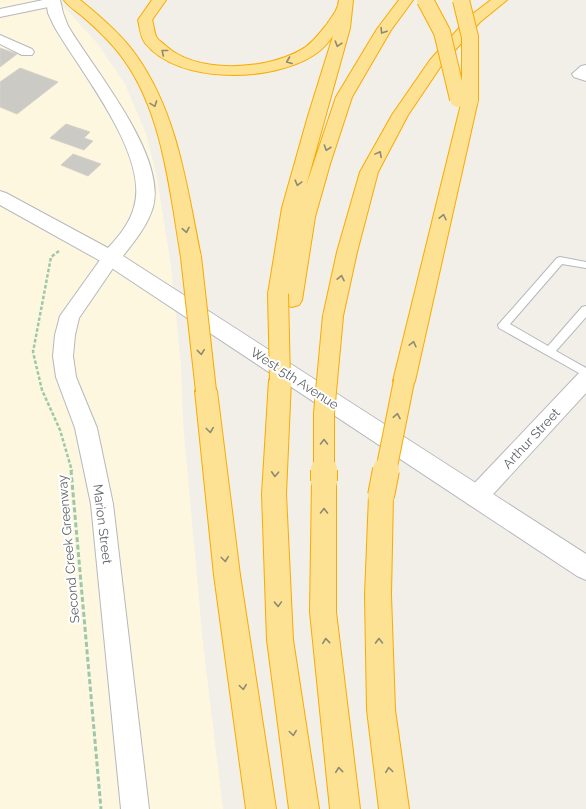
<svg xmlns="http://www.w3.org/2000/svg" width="586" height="809" font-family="Raleway,sans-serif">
<rect width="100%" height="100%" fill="#f1efe8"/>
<path fill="#fef7e0" d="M0 0H51L63 6 97 43 125 84 146 134 157 178 171 266 181 367 183 422 203 644 223 809H0Z"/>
<g fill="#cccac5" stroke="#d6d1c6">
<path d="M0 48 17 54 0 67Z"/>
<path d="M20 68 58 82 17 114 0 107V82Z"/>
<path d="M66 124 90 132 84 138 93 141 84 150 50 138Z"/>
<path d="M73 154 101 164 88 176 61 165Z"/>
</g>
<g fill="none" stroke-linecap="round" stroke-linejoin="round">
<g stroke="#b5b8bc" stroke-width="2">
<path id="service" d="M560 257 586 262V268L562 264 510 324 548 346 582 307 586 306V317L556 351 586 368V377L499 328 498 325 557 258Z"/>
</g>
<g stroke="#b5b8bc" stroke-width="2">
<g id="minor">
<path d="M43 0H58L60 2 58 5 0 17V9Z"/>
<path d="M0 35 32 49 34 52 32 55H22L0 44Z"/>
<path d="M586 65V81L574 77 572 74 581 66Z"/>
<path d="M111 252 117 253 120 258 79 318 75 335 73 356 76 377 97 428 113 504 149 809H121L91 504 75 428 56 377 53 356 55 335 60 316 105 253Z"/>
<path d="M586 371V393L484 504 476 507 468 504 465 497 468 490 579 373Z"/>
</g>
</g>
<g stroke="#b5b8bc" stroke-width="2">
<path id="tertiary" d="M46 0H60L63 13 68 26C94 70 167 155 153 207 148 225 134 242 123 256L586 554V580L577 576 104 263 0 205V191L6 193 108 248C119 236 130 223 134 207 150 155 79 70 54 26L48 13Z"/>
</g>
<g stroke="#f9ab00" stroke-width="2">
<g id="motorway">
<path d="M64 0H80C100 16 121 34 136 55 178 114 187 188 201 257L198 262 191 264 184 262 181 257C170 193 163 114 124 60 113 44 97 29 82 16 76 11 68 6 64 0Z"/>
<path d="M152 0H166L152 20C154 25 154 33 157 38 159 41 163 43 166 46 197 74 264 70 299 51 311 45 319 34 327 24 333 15 338 10 339 0H353L350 28 306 186 336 97 377 29 399 0H413L391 30 352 97 330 164 315 217 302 300 299 305 292 307 285 305 282 300 278 301 271 299 268 294 282 208 308 116 333 36C328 43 322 50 314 55 273 82 178 85 145 43 140 36 140 28 138 20Z"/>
<path d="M491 0H507L480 22 441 66 408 115 378 172 357 252 343 316 340 321 333 324 326 321 323 316 337 252 360 172 392 115 430 60 470 16Z"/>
<path d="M470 95 476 97 478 100 415 381 412 387 404 390 396 387 393 381 462 100 464 97Z"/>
<path d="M280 371 288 374 291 380 286 494 293 640 319 809H289L267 640 262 494 269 380 272 374Z"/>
<path d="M206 382 214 385 217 391 240 575 276 809H246L214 575 195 391 198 385Z"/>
<path d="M324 471 332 474 336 481V612L360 809H330L310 612 312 481 316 474Z"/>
<path d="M381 486 389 489 393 496 391 595 395 710 409 809H379L367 710 365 595 369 496 373 489Z"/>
</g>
</g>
<path stroke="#9cc7a9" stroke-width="2.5" stroke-dasharray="3.5 2" stroke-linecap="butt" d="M59 251 51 257 33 352 42 390 60 430 72 471"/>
<path stroke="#9cc7a9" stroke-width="3" stroke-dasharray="5 2.5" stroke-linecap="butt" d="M71 470 101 809"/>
<use href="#service" fill="#fff" fill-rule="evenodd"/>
<use href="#minor" fill="#fff" fill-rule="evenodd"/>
<use href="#tertiary" fill="#fff" fill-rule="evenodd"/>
<use href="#motorway" fill="#fde293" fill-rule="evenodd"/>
<g stroke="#f9ab00" stroke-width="18" stroke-linecap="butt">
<g id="motorway-bridge-far2">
<path d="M425 0 442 32 458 99"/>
<path d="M461 0 470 37V100"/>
</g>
</g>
<g stroke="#f9ab00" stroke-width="22" stroke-linecap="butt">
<g id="motorway-bridge-far1">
<path d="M191 257 206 391"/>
<path d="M278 294 280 380"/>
<path d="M324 471V413L333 316"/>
<path d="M386 471 404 381"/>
</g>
</g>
<g stroke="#f9ab00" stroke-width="28" stroke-linecap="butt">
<g id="motorway-bridge">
<path d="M324 470V481"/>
<path d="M381 496 386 470"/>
</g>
</g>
<use href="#motorway-bridge-far2" stroke="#fde293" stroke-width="16"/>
<use href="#motorway-bridge-far1" stroke="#fde293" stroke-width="20"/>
<use href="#motorway-bridge" stroke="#fde293" stroke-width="26"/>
</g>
<defs><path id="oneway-chevron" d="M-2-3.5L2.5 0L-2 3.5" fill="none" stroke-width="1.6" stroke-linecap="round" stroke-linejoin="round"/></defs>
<g stroke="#8e8975">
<use href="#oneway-chevron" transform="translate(383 31) rotate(122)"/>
<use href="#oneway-chevron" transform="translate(338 44) rotate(107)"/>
<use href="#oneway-chevron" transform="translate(164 52) rotate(-141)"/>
<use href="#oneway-chevron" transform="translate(289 61) rotate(159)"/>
<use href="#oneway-chevron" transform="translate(154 104) rotate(70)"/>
<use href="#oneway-chevron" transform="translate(327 148) rotate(109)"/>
<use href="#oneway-chevron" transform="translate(379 154) rotate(-62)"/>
<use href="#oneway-chevron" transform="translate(298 183) rotate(105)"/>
<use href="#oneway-chevron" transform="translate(443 217) rotate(-77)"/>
<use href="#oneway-chevron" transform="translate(186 230) rotate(79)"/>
<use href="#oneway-chevron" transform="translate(341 278) rotate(-78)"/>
<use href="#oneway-chevron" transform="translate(413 344) rotate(-76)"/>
<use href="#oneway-chevron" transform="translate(201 352) rotate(84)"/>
<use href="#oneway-chevron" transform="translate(397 416) rotate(-79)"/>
<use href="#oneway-chevron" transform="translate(210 430) rotate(83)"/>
<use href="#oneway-chevron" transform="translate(324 442) rotate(-90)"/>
<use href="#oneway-chevron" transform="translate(275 474) rotate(93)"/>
<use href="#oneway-chevron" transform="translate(324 511) rotate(-90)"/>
<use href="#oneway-chevron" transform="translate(225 559) rotate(83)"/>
<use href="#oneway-chevron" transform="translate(278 604) rotate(88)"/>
<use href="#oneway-chevron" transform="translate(326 641) rotate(-96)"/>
<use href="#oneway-chevron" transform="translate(379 641) rotate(-91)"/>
<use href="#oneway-chevron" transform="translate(243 687) rotate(82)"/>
<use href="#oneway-chevron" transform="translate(293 733) rotate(82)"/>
<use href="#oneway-chevron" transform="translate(339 770) rotate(-96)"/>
<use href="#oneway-chevron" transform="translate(389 770) rotate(-98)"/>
</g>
<g text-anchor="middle" stroke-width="4" stroke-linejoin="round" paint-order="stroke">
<g font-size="13" fill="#5f6368" stroke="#fff">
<text transform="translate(295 378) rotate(33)" y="5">West 5th Avenue</text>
<text transform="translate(531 438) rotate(-47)" y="5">Arthur Street</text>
<text transform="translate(103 524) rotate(83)" y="5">Marion Street</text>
<text transform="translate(68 549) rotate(-95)" y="5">Second Creek Greenway</text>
</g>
</g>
</svg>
